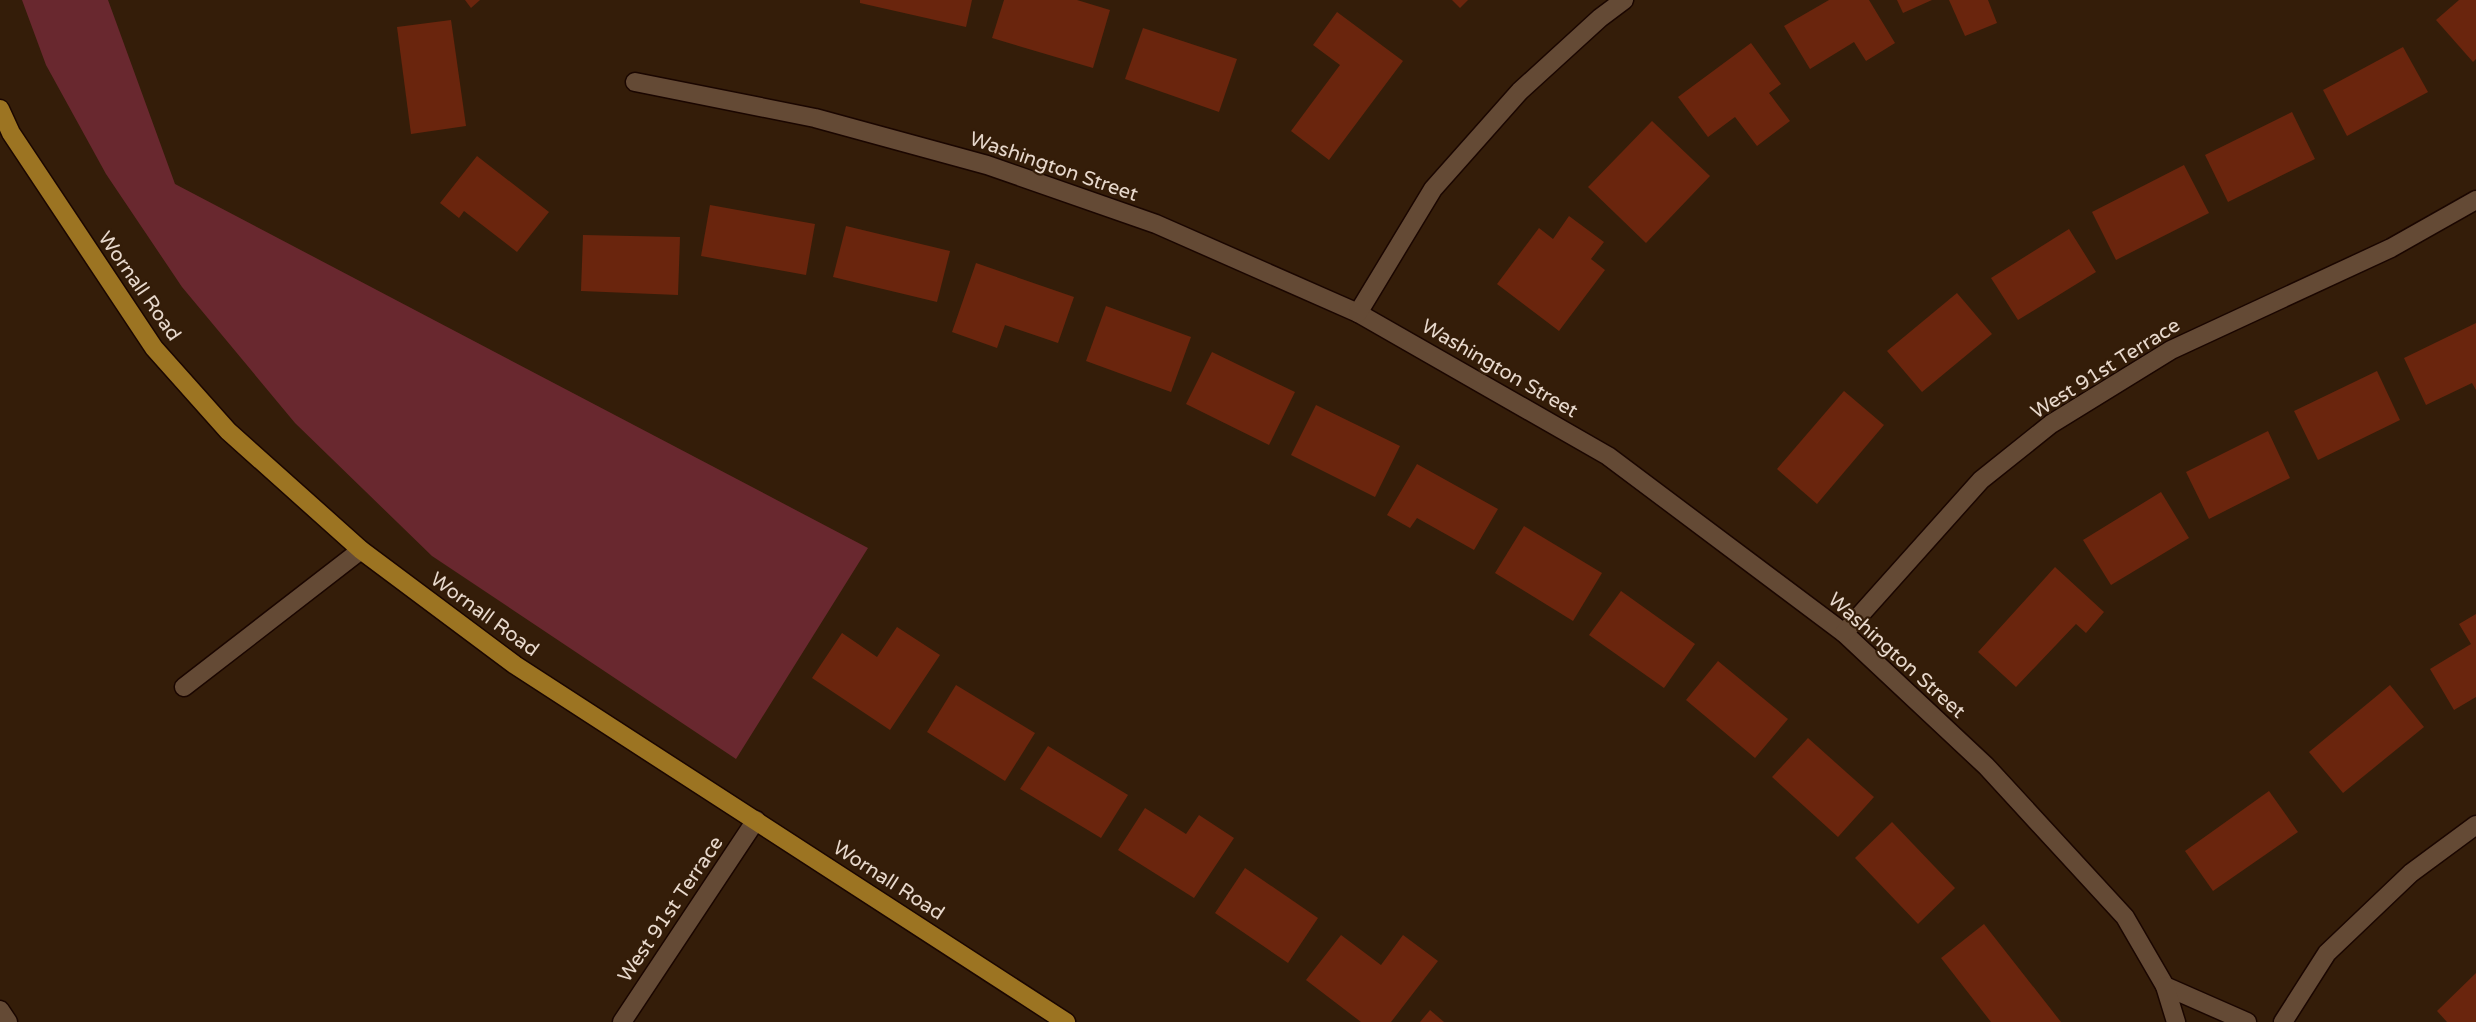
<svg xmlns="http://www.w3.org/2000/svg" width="2476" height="1022" font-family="'Varela Round',sans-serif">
<rect width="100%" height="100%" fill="#341d09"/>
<path fill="#69282f" d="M22 0H108L175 184 868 548 736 759 432 556 295 423 182 287 106 174 46 65Z"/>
<g fill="#6a250d">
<path d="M465 0H480L471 8Z"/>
<path d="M860 0H972L966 27 860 3Z"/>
<path d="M1004 0H1077L1110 10 1093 68 992 38Z"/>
<path d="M1452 0H1468L1460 8Z"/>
<path d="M1829 0H1869L1895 43 1866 61 1854 42 1810 69 1784 26Z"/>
<path d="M1897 0H1932L1903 13Z"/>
<path d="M1949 0H1988L1997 23 1965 36Z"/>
<path d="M2459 0H2476V59L2473 62 2436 20Z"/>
<path d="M1337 12 1403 61 1329 160 1291 131 1340 65 1313 45Z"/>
<path d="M451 20 466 126 411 134 397 27Z"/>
<path d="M1143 28 1237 59 1219 112 1125 79Z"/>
<path d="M1751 43 1781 84 1769 93 1790 121 1757 146 1735 117 1708 137 1678 97Z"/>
<path d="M2403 47 2428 92 2347 136 2323 90Z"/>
<path d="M2292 112 2315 159 2228 202 2205 155Z"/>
<path d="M1652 121 1710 176 1646 243 1588 187Z"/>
<path d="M477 156 549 212 517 252 464 211 459 218 440 203Z"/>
<path d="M2184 165 2209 213 2116 260 2092 212Z"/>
<path d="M710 205 815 224 806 275 701 256Z"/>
<path d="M1569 216 1604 242 1591 259 1605 270 1559 331 1497 284 1539 228 1553 239Z"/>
<path d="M846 226 950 251 937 302 833 277Z"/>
<path d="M2069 229 2096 272 2018 320 1991 278Z"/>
<path d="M583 235 680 237 678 295 581 291Z"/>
<path d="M976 263 1074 297 1058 343 1005 325 997 348 952 332Z"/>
<path d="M1957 293 1992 334 1922 392 1887 351Z"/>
<path d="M1106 306 1191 337 1171 392 1086 361Z"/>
<path d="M2476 323V390L2472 383 2426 405 2404 358Z"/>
<path d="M1212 352 1295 392 1269 445 1186 404Z"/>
<path d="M2377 371 2400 420 2318 460 2294 411Z"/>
<path d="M1844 391 1884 425 1817 504 1777 469Z"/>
<path d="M1316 405 1400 446 1375 497 1291 455Z"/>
<path d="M2268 431 2290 478 2209 519 2186 472Z"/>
<path d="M1417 464 1498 509 1474 550 1417 518 1410 528 1387 515Z"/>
<path d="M2161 492 2189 538 2111 585 2083 540Z"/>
<path d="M1524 526 1602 573 1573 621 1495 573Z"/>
<path d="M2055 567 2104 612 2086 633 2076 624 2016 687 1978 652Z"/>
<path d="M1621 591 1695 644 1664 688 1589 635Z"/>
<path d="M2476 614V697L2454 710 2430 669 2471 644 2459 624Z"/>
<path d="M897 627 940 655 890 730 812 678 842 633 877 657Z"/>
<path d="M1718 661 1788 719 1755 758 1686 700Z"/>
<path d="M956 685 1035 733 1005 781 927 732Z"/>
<path d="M2390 685 2424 727 2343 793 2309 752Z"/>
<path d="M1808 738 1874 797 1838 837 1772 777Z"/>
<path d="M1048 746 1128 795 1101 838 1020 789Z"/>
<path d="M2269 791 2298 832 2213 891 2185 851Z"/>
<path d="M1145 808 1186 834 1199 815 1234 838 1194 898 1118 850Z"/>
<path d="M1892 822 1955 888 1918 924 1855 858Z"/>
<path d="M1245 868 1318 918 1288 963 1215 913Z"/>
<path d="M1984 924 2061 1022H1991L1941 958Z"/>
<path d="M1341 935 1381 965 1403 935 1438 961 1391 1022H1361L1306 980Z"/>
<path d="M2476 973V1022H2447L2437 1011Z"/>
<path d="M1430 1010 1444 1022H1420Z"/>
</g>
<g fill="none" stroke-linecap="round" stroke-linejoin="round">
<g stroke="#1a0600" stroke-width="21">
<g id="minor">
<path d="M635 82 815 118 987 165 1156 224 1358 313 1608 456 1844 633 1986 766 2125 917 2165 986 2247 1022"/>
<path d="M1358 313 1433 189 1520 91 1600 18 1624 0"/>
<path d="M1844 633 1981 480 2051 424 2171 350 2391 248 2476 200"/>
<path d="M184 687 361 550"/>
<path d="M2165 986 2176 1022"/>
<path d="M0 1010 8 1022"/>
<path d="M622 1022 756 820"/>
<path d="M2283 1022 2327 953 2411 873 2476 825"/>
</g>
</g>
<g stroke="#1a0600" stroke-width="21">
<path id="major" d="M0 109 11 133 154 348 228 431 361 550 515 665 1066 1022"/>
</g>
<use href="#minor" stroke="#644a35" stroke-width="18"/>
<use href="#major" stroke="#9c7422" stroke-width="18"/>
</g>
<g text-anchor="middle" stroke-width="4.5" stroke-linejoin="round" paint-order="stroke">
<g font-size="20" fill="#e8d9cd" stroke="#341d09">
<text transform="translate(1054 166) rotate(19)" y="7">Washington Street</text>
<text transform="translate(140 286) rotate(55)" y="7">Wornall Road</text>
<text transform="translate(1500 368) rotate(30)" y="7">Washington Street</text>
<text transform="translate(2105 368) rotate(-32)" y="7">West 91st Terrace</text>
<text transform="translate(485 614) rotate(36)" y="7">Wornall Road</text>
<text transform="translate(1897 655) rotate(42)" y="7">Washington Street</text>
<text transform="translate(889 880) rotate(33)" y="7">Wornall Road</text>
<text transform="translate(670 909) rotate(-56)" y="7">West 91st Terrace</text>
</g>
</g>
</svg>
